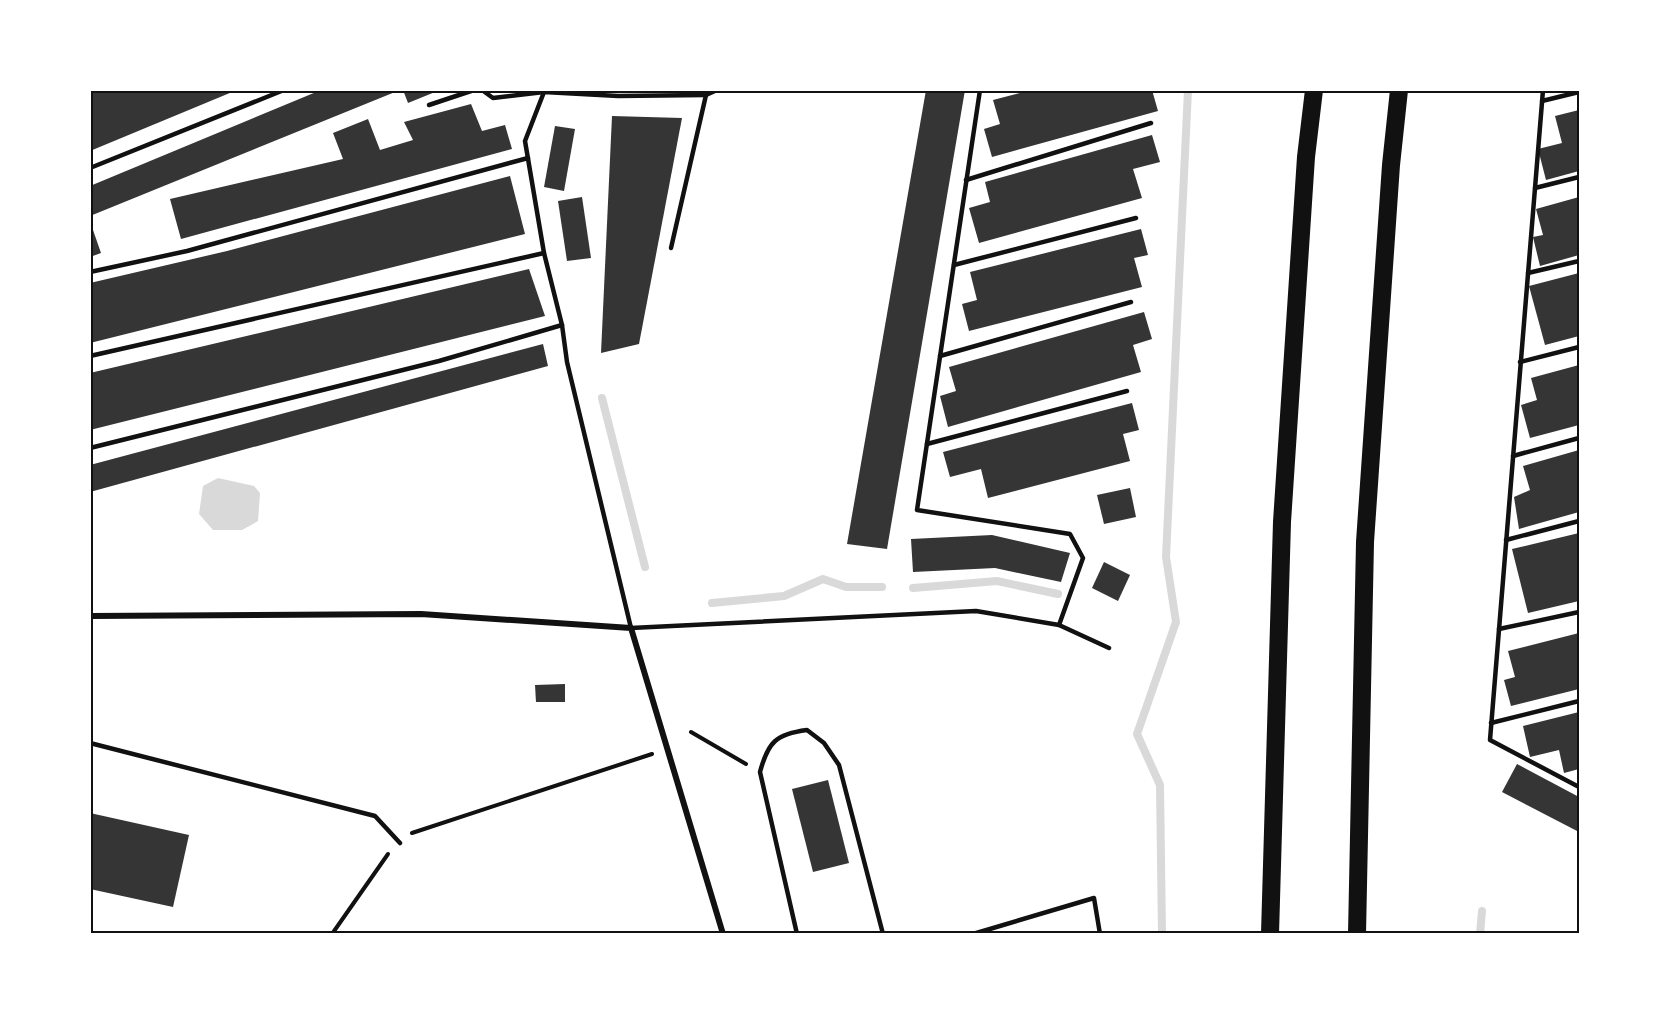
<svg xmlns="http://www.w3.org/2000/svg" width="1669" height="1024" font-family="'PT Sans',sans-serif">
<rect width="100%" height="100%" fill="#fff"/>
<path fill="#d9d9d9" d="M218 478 254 486 260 493 258 521 242 530H213L199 514 203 486Z"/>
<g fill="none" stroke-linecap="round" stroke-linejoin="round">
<g stroke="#d9d9d9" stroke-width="8">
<path d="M602 398 645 567"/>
<path d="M913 588 997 581 1058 594"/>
<path d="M712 603 784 596 823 579 846 587H882"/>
<path d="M1162 934 1160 785 1137 734 1176 622 1166 557 1188 90"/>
<path d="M1480 934 1482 911"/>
</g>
</g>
<g fill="#353535">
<path d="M100 90H237L90 151V94Z"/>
<path d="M321 90H400L90 216V186Z"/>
<path d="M403 90H440L408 103Z"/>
<path d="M926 90H965L887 549 847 544Z"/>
<path d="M1031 90H1152L1158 111 992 157 984 129 1000 124 993 100Z"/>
<path d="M471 104 482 131 505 125 512 149 181 239 170 199 343 159 333 133 368 119 380 150 413 140 404 122Z"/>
<path d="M1579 110V171L1546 180 1538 149 1562 143 1555 116Z"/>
<path d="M612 116 682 118 639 344 601 353Z"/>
<path d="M555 126 575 129 564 191 544 187Z"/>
<path d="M1152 135 1160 162 1133 169 1142 198 979 243 969 208 990 202 985 182Z"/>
<path d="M510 176 525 234 90 343V283L227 251Z"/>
<path d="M582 197 591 258 567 261 558 201Z"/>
<path d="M1579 197V255L1540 266 1533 237 1543 235 1536 209Z"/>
<path d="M1141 229 1148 255 1134 258 1142 287 969 331 962 304 977 300 970 272Z"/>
<path d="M93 230 101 253 90 257V231Z"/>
<path d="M529 269 545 316 90 430V373Z"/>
<path d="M1579 273V336L1545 345 1529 286Z"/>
<path d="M1144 312 1152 339 1133 345 1141 372 948 427 940 396 956 391 949 367Z"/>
<path d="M543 344 548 366 90 492V465Z"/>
<path d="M1579 365V425L1530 438 1521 405 1537 400 1531 378Z"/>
<path d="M1132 403 1139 430 1123 434 1130 461 988 498 981 469 950 477 943 452Z"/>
<path d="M1579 450V512L1519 529 1514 497 1530 490 1523 466Z"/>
<path d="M1130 488 1136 517 1104 524 1097 495Z"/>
<path d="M1579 533V601L1528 613 1512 549Z"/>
<path d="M992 535 1070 553 1061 582 995 568 913 572 911 539Z"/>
<path d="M1104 562 1130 575 1118 601 1092 588Z"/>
<path d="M1579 633V689L1511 706 1504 680 1515 677 1508 651Z"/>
<path d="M565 684V702H536L535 685Z"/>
<path d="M1579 712V769L1564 773 1559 750 1530 757 1523 726Z"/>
<path d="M1517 764 1579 797V832L1502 792Z"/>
<path d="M828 780 849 863 813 872 792 789Z"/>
<path d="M90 813 189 835 173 907 90 889Z"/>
</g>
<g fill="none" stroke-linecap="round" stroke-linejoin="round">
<g stroke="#111" stroke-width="4">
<path d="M691 732 746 764"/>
<path d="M412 833 652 754"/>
<path d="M332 934 388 854"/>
</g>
<g stroke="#111" stroke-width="4.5">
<path d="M482 90 493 98 544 92"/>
<path d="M717 90 706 95 618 96 544 92 525 141 544 253 562 325 567 362 631 628 976 611 1059 625 1109 648"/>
<path d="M980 90 917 510 1070 534 1083 558 1059 625"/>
<path d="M1543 90 1490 740 1579 787"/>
<path d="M1542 101 1579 92"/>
<path d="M429 105 474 90"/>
<path d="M90 168 284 90"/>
<path d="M966 180 1151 123"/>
<path d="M1535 188 1579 177"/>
<path d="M671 248 706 95"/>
<path d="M954 265 1136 218"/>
<path d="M90 272 187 251 528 158"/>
<path d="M1528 273 1579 261"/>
<path d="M90 356 544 253"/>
<path d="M940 356 1131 302"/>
<path d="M1520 362 1579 347"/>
<path d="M927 444 1127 391"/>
<path d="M90 448 439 361 562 325"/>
<path d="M1513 456 1579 438"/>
<path d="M1506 540 1579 521"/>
<path d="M1499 629 1579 612"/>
<path d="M1491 723 1579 701"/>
<path d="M90 743 375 816 400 843"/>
<path d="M797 934 760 772C768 742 776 734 807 730L824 743 839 765 883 934"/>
<path d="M973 934 1094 898 1100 934"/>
</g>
<path stroke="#111" stroke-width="6" d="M90 616 421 614 631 628 723 934"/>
<g stroke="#111" stroke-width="18">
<path d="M1270 934 1282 522 1306 157 1314 90"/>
<path d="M1357 934 1365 542 1391 165 1399 90"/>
</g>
</g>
<rect width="1669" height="1024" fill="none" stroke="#ffffff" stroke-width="183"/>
<rect x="92" y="92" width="1486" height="840" fill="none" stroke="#111" stroke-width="2"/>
</svg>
